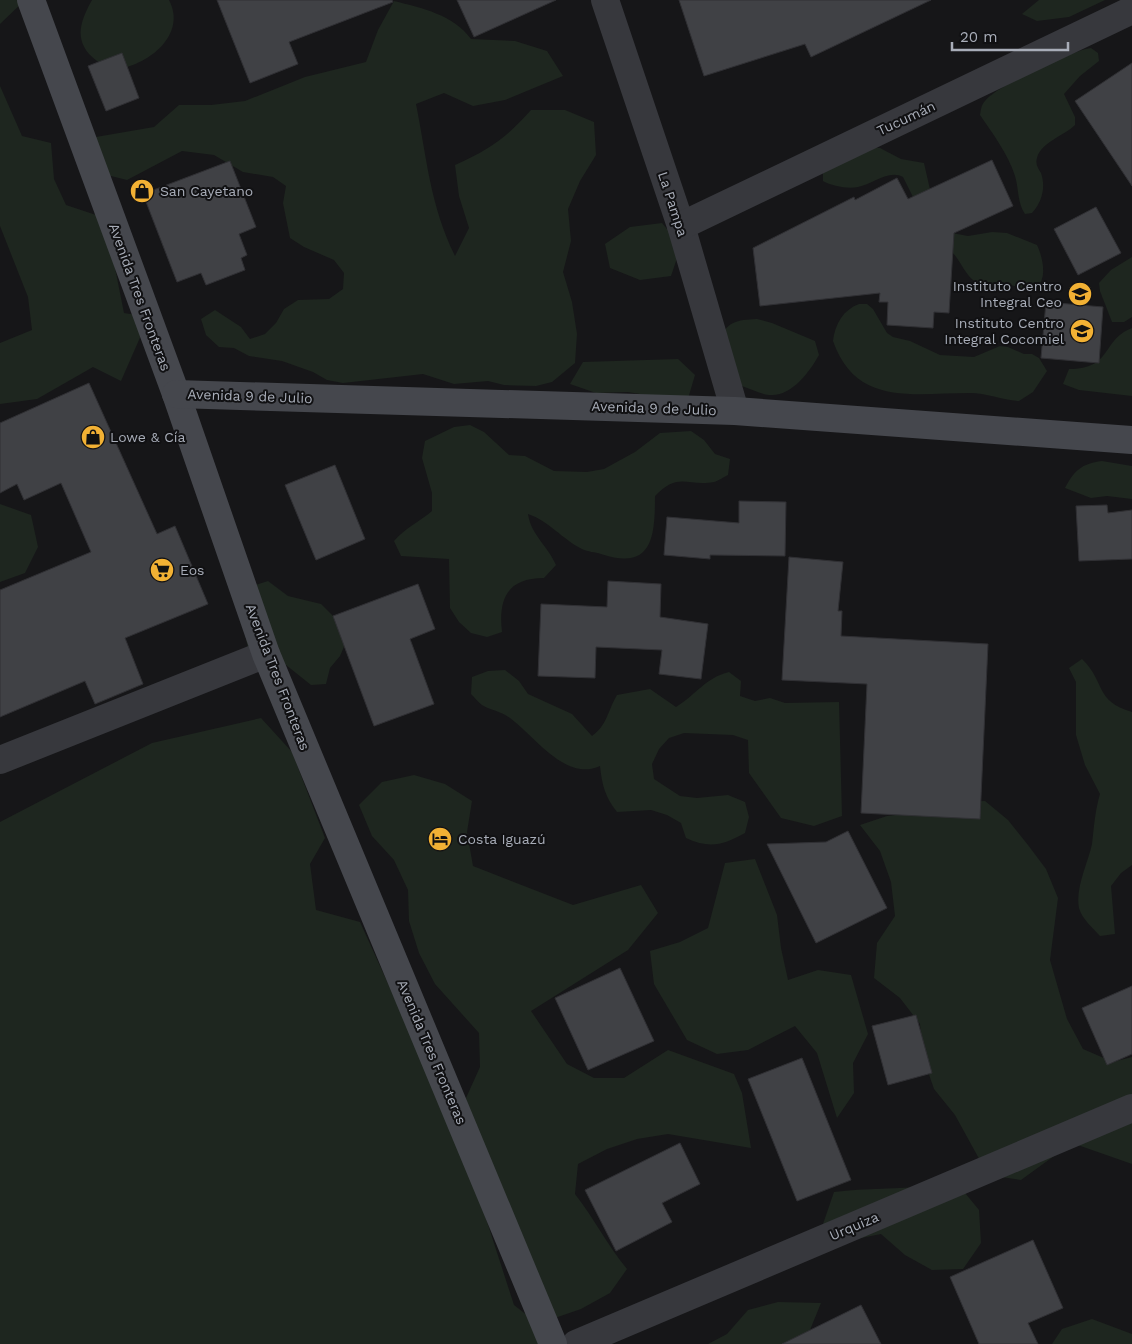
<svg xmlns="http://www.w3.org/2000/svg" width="1132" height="1344" font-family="'Work Sans',sans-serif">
<rect width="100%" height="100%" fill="#161618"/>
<g fill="#1e261f">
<path d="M0 0H25L0 24Z"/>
<path d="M92 0H169C187 34 150 64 118 69 112 70 102 64 97 61 73 43 79 23 92 0Z"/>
<path d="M1039 0H1105L1069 17 1037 21 1022 14Z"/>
<path d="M394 1C422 8 454 15 471 39L515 41 547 51 563 76 505 100 473 106 444 93 416 104C427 159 430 205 455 256L469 228 459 196 455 165C490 149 505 139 531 110H565L594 122 596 155 580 181 568 209 571 241 563 272 572 302 577 334 575 363 552 382 536 386 504 385 488 381 454 384 423 374 343 383 327 380 313 372 282 361 249 356 234 348 219 347 206 335 201 319 215 310 241 327 250 339 265 334 276 323 284 309 298 300 329 299 343 289 344 273 334 260 304 247 290 238 283 203 286 186 273 177 243 172 214 155 182 151 127 180 95 172 90 138 154 127 179 105H211L245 101 305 77 366 62 378 30Z"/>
<path d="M1091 48 1098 53 1099 61 1080 76 1064 94 1075 117V125C1064 136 1041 142 1037 158 1035 164 1038 168 1041 173 1046 187 1042 202 1032 213L1025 214C1017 202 1019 189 1015 176 1008 154 993 134 980 115 981 110 981 105 985 101 996 86 1073 50 1091 48Z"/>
<path d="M0 86 22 136 51 143 54 179 66 205 105 218 124 313 149 317 121 381 93 367 37 399 0 404V343L32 330 28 297 0 226Z"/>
<path d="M864 146 880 148 901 159 924 163 931 194 914 199 903 177C890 169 872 184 858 187 847 189 832 186 823 181V173Z"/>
<path d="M662 223 681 246 671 276 640 280 610 268 605 244 630 227Z"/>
<path d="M992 232 1007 233 1037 245C1043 257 1051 290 1026 289 1018 288 1011 284 1003 284 995 283 987 287 980 284 966 279 962 262 952 252V233L968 236Z"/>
<path d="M1132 257V317L1124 322H1112L1100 291 1099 283 1111 270Z"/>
<path d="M859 304H867L873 309 887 333 893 337 910 341 940 355 974 357 1000 346 1008 347 1024 354H1032L1039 358 1047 371 1033 392 1019 401C1003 400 986 393 970 393 914 393 856 407 833 341 835 324 843 310 859 304Z"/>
<path d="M757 319 772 323 815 341 819 355C810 371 793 395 772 395 762 395 751 389 742 386L718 341C728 321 736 320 757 319Z"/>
<path d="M1132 328V396L1079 390 1063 384 1069 369C1113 369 1101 340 1132 328Z"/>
<path d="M678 359 695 375 687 402 628 392 596 393 570 384 583 362Z"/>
<path d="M470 425 484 432 509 455 525 456 554 471 587 472 604 469 635 452 660 433 691 431 704 440 715 454 730 459 728 475C724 477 718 481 714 482 687 487 679 471 655 496 655 538 652 571 601 554 595 552 588 552 582 549 562 539 549 521 528 514 531 535 548 546 556 565L544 578C508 578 498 598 502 632L487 637 471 633 459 622 450 608 449 559 401 556 394 541C405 528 419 522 432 511V493L422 458 425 441 454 427Z"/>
<path d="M1102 461 1132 466V499L1107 496 1091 498 1065 488C1075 470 1081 464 1102 461Z"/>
<path d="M0 504 31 515 38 547 25 573 0 582Z"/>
<path d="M268 581 288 596 321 604 344 627 346 642 340 656 330 668 326 684 311 685 286 665 269 666 248 649 245 634 252 586Z"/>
<path d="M1082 659C1106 682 1094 701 1132 712V865L1121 873 1111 886 1115 934 1100 936C1093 928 1082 919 1079 908 1075 888 1088 863 1092 844 1094 827 1095 811 1100 794L1085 765 1076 735V682L1069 668Z"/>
<path d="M505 670 519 681 528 694 572 714 592 736C608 724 607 712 617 695L650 689 676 707C697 694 705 678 729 672L741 681 740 696 755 701 770 698 785 703 839 702 842 816 814 826 781 818 749 773 748 740 733 735 684 733 669 738 659 749 652 764 654 779 680 796 697 798 728 795 745 802 749 817 745 833C723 845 710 849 686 838L681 823 667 815 651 810 617 812C605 797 602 785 600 766 565 782 535 736 510 718 501 711 490 710 482 705 478 702 474 697 471 694L472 677 488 671Z"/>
<path d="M261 718 292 752 325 838 310 864 316 910 360 922 410 1032 480 1200 514 1305 547 1331 551 1344H0V822L152 743Z"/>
<path d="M414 775 445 784 472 801 467 832 473 866 573 905 641 885 658 913 628 950 531 1011 567 1064 594 1078H624L668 1050 734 1074 742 1093 751 1148 668 1134 637 1139 607 1149 578 1164 575 1194C594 1218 607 1245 627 1269L610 1293 581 1309 552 1319 471 1131 466 1098 480 1067 479 1033 435 984 419 953 409 921 408 890 394 860 372 836 359 805 382 782Z"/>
<path d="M985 801 1008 820 1028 845 1046 869 1058 898 1050 960 1067 1019 1083 1049 1113 1062 1132 1057V1164L1072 1143 1021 1180 988 1175 955 1115 934 1089 923 1057 920 1024 900 998 874 978 877 943 895 916 891 882 880 851 860 825 887 816 920 812 952 802Z"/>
<path d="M755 859 777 915 781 948 788 980 818 970 851 975 868 1034 853 1063 854 1093 837 1118 817 1053 795 1026 748 1050 717 1054 687 1040 654 984 650 951 680 942 708 928 725 863Z"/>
<path d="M929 1186 960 1187 979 1210 981 1243 963 1269 932 1270 905 1255 881 1234 851 1240 823 1224 834 1192C866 1188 898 1189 929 1186Z"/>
<path d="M778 1302 821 1303 810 1330 799 1344H708L727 1334 748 1310Z"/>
<path d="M1092 1319 1132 1334V1344H1052L1062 1329Z"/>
</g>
<g fill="#404145" stroke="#303034">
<path d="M217 0H392L393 2 289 42 298 64 250 83Z"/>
<path d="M457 0H556L474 37Z"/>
<path d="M679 0H931L811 57 805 44 704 76Z"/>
<path d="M122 53 139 98 106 111 88 66Z"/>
<path d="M1132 63V186L1075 101Z"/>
<path d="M992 160 1013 206 954 233 949 313 934 312 933 328 887 325 888 302H879L880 293 760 306 753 248 854 197 855 200 897 178 908 199Z"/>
<path d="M230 161 256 227 239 234 247 255 241 258 245 270 206 285 201 273 177 282 143 194Z"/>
<path d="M1096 207 1121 253 1078 275 1054 229Z"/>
<path d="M1046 302 1103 307 1099 363 1041 358Z"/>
<path d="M89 383 157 534 175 526 208 604 125 638 143 684 95 704 85 681 0 717V590L91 552 61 483 24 500 17 484 0 493V423Z"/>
<path d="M335 465 365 539 316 560 285 485Z"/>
<path d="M739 501 786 502 785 556 710 555V559L664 555 667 517 739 523Z"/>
<path d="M1107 505 1108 513 1132 510V559L1079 561 1076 506Z"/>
<path d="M789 557 843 562 838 611H842L841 636 988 644 980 819 861 813 867 684 782 680Z"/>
<path d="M608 581 661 584 660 617 708 624 701 679 659 674 662 650 596 647 595 678 538 676 541 604 607 607Z"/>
<path d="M418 584 435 629 410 639 434 704 374 726 333 616Z"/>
<path d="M848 831 887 908 816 943 767 844 826 842Z"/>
<path d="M620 968 654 1041 588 1070 555 998Z"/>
<path d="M1132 986V1054L1107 1065 1082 1008Z"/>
<path d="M916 1015 932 1073 888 1085 872 1026Z"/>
<path d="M802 1058 851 1180 797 1201 748 1079Z"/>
<path d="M680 1143 700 1184 662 1203 672 1222 616 1251 585 1190Z"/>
<path d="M1033 1240 1063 1308 1028 1323 1038 1344H979L950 1277Z"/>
<path d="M861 1305 881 1344H782Z"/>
</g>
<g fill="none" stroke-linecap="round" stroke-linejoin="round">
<g stroke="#37383d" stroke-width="28">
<path d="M605 0 681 226 735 411"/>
<path d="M681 226 1132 10"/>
<path d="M0 760 266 654"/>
<path d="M576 1344 1132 1108"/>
</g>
<g stroke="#45474d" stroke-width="28">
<path d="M31 0 176 394 266 654 553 1344"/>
<path d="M176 394 735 411 1132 440"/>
</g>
</g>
<defs>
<g id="shop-disc" transform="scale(1.25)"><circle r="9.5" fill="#f2b134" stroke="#111113"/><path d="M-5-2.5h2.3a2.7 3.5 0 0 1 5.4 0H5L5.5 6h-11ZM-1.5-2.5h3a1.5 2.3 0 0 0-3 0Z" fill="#111"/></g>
<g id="school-disc" transform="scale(1.25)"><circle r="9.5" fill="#f2b134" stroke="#111113"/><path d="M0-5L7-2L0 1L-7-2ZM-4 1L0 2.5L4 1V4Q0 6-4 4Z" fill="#111"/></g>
<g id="supermarket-disc" transform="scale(1.25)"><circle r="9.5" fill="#f2b134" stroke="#111113"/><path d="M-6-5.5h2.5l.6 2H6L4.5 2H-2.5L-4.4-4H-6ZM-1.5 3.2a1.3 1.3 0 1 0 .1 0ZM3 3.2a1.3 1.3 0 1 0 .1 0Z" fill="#111"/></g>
<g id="hotel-disc" transform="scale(1.25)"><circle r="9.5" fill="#f2b134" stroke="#111113"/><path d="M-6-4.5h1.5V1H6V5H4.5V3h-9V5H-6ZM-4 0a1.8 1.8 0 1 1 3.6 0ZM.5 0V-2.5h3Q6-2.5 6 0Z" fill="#111"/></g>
</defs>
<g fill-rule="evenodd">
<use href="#shop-disc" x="142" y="191"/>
<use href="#school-disc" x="1080" y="294"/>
<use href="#school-disc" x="1082" y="331"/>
<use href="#shop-disc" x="93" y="437"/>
<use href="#supermarket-disc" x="162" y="570"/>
<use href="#hotel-disc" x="440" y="839"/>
</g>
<g text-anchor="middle" stroke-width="4" stroke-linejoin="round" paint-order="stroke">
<g font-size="14" fill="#a8adb8" stroke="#111113">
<text transform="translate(906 118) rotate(-25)" y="5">Tucumán</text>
<text transform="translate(673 204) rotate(72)" y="5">La Pampa</text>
<text transform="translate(140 297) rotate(70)" y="5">Avenida Tres Fronteras</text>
<text transform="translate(250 396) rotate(2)" y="5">Avenida 9 de Julio</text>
<text transform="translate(654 408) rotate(2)" y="5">Avenida 9 de Julio</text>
<text transform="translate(278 677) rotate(69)" y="5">Avenida Tres Fronteras</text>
<text transform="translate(432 1052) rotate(67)" y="5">Avenida Tres Fronteras</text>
<text transform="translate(854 1226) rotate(-23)" y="5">Urquiza</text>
</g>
<g font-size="14" fill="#a8adb8" stroke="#111113" text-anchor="start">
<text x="160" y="196">San Cayetano</text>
<text x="1062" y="291" text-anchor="end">Instituto Centro<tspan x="1062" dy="16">Integral Ceo</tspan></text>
<text x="1064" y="328" text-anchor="end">Instituto Centro<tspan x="1064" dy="16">Integral Cocomiel</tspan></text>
<text x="110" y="442">Lowe &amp; Cía</text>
<text x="180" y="575">Eos</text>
<text x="458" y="844">Costa Iguazú</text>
</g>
</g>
<path d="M952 42v8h116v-8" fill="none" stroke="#a8adb8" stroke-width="2.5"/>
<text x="960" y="42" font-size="15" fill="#a8adb8" stroke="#111113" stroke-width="4" paint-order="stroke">20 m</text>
</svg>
